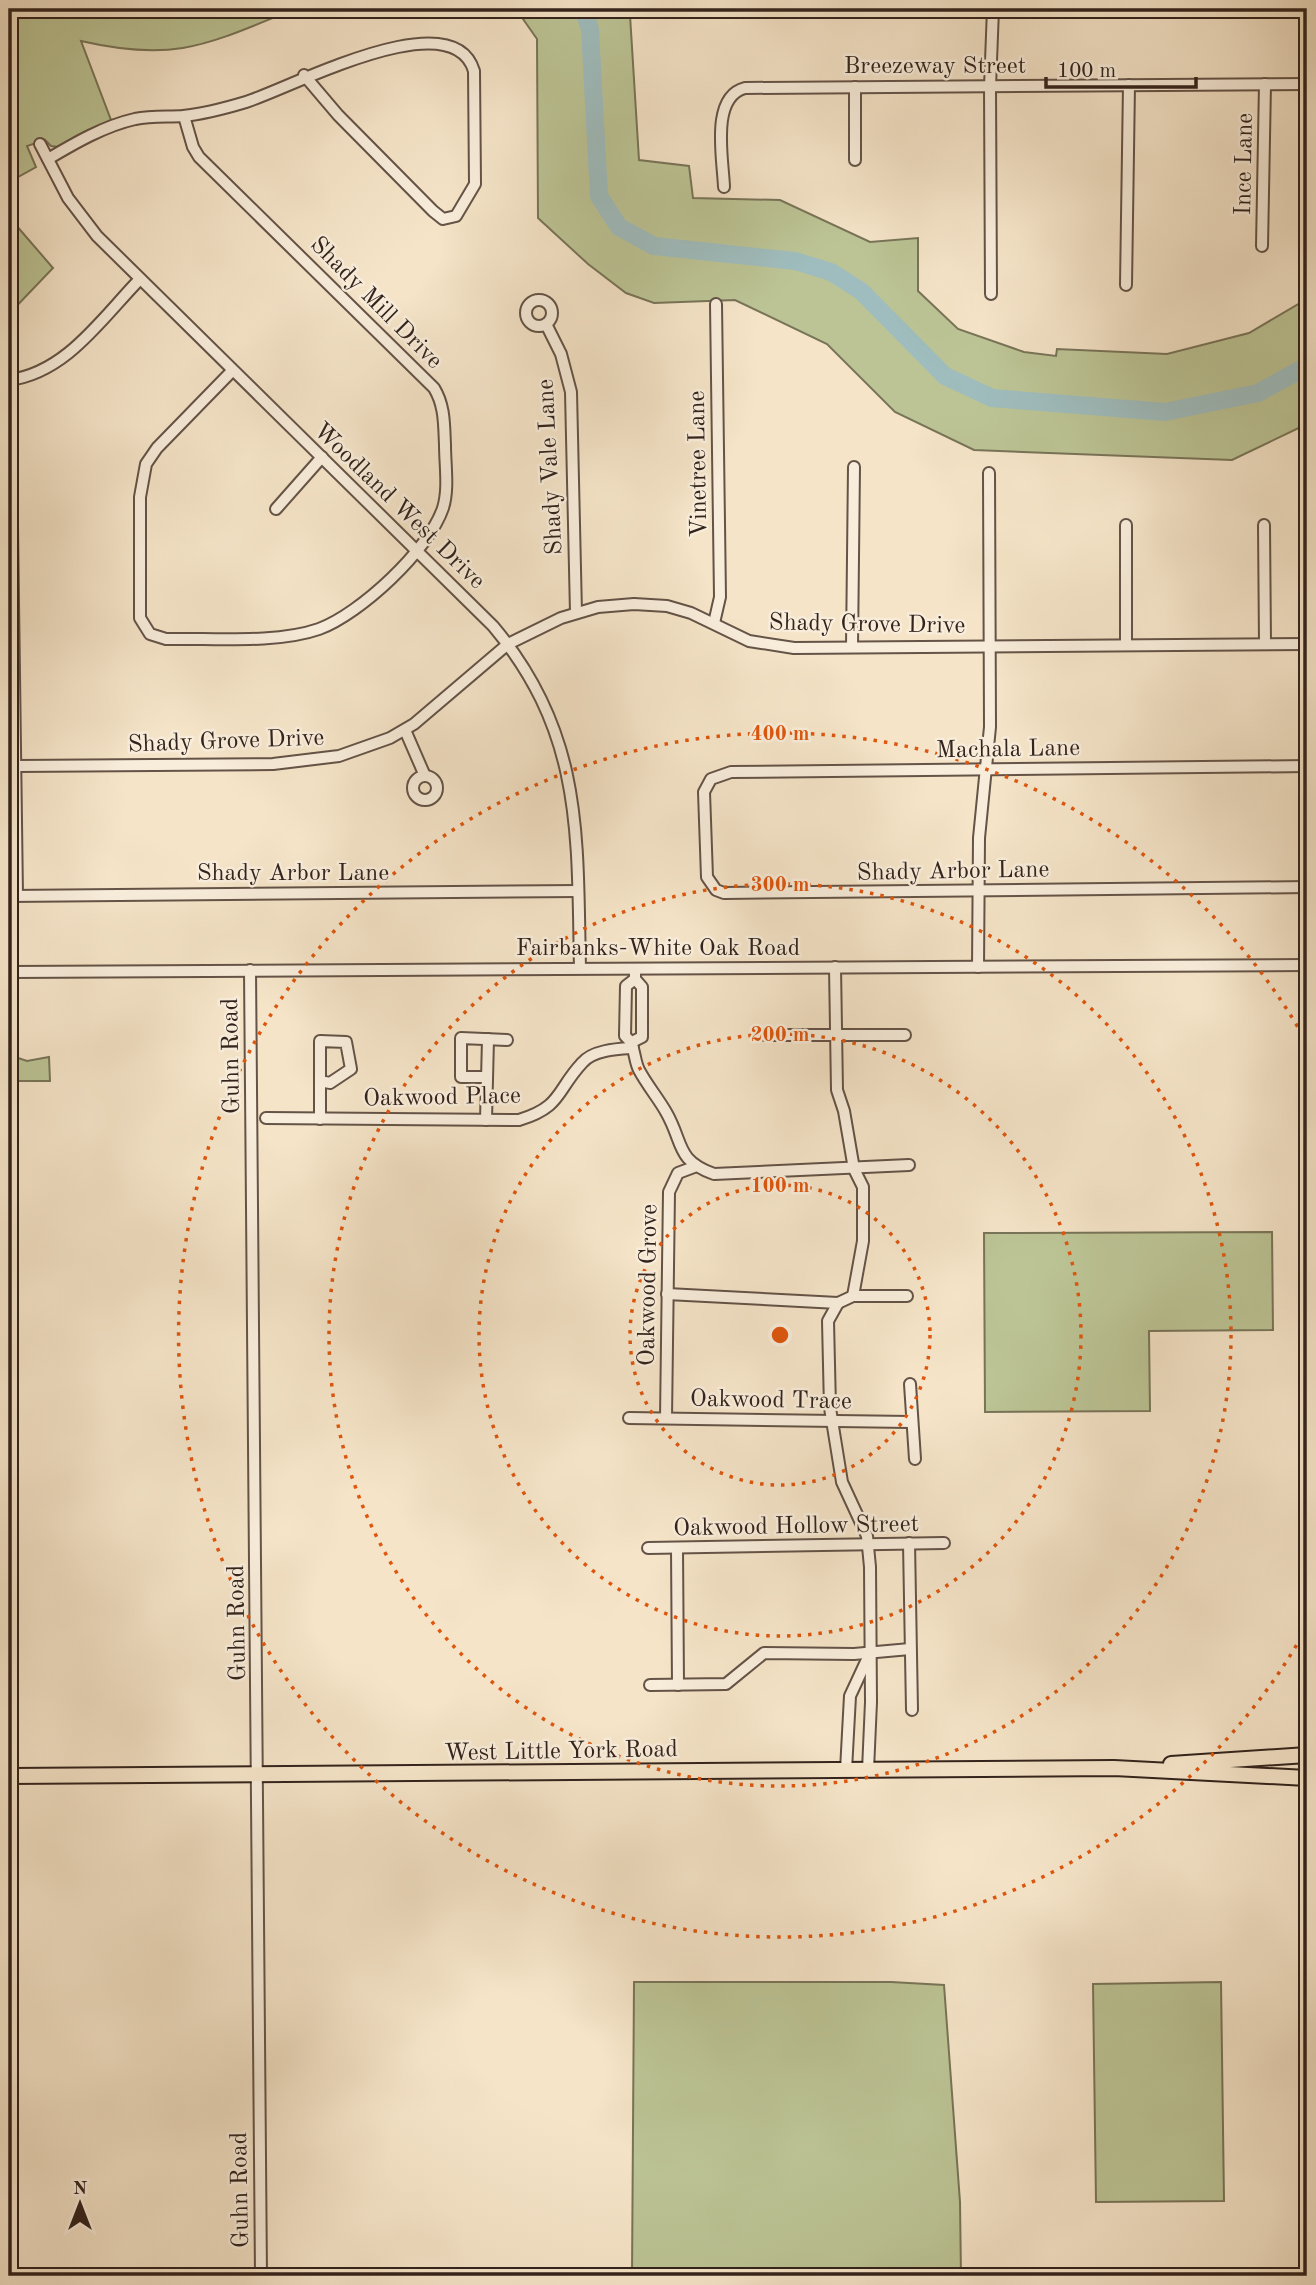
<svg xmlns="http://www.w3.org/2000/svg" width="1316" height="2285" font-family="'Old Standard TT',serif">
<rect width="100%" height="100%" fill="#f5e4c8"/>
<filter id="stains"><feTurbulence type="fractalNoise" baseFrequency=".00286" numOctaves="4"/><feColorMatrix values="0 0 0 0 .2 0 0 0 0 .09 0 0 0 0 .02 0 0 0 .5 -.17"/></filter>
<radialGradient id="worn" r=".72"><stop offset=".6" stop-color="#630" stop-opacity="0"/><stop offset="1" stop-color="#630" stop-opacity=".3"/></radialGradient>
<g fill="#bcc495" stroke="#787458" stroke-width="2">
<path d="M9 9H295C208 44 176 63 81 41L111 120 58 147 51 146 45 140 27 146 36 167 9 182Z"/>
<path d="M516 9H632L630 15 639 160 689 166 693 198 780 200 870 242 918 238V291L958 329 1024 352 1056 356 1057 349 1167 354 1249 333 1307 299V424L1232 460 974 450 895 412 827 344 735 300 654 303 626 293 588 264 538 218 537 39Z"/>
<path d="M9 217 53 268 9 314Z"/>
<path d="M9 1055 27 1061 49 1057 50 1081H9Z"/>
<path d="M1272 1232 1273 1330 1149 1331 1150 1411 985 1412 984 1233Z"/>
<path d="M634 1982H891L944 1985 960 2202 961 2276H632Z"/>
<path d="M1221 1982 1224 2201 1096 2202 1093 1984Z"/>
</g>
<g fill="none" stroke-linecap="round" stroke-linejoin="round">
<path stroke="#9fbdbe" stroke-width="18" d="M584 9 590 30 599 196 619 227 654 246 795 261 831 272 861 291 945 376 992 398 1165 412 1258 393 1307 366"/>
<g stroke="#645347" stroke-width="14">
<g id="minor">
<path d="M184 116 193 147 199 157 434 388C445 406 444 425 445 445 445 465 449 489 443 508 429 550 360 614 319 629 276 644 212 638 166 639L150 634 140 618V497L146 464 157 448 232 371"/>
<path d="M40 144 68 198 97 236 493 626C584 734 577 836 580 968"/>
<path d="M48 159C75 143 104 126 135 119 151 116 167 117 183 116 204 114 226 108 246 102 293 87 453 0 474 71L475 184 456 216 443 219 433 211 338 115 304 75"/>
<path d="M855 160V87"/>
<path d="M724 187C723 159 710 97 745 88L1307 84"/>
<path d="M1262 246 1265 84"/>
<path d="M1126 285 1129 85"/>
<path d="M991 294 990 87 993 9"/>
<circle cx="539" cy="313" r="13"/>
<path d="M546 324 561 354 571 392 576 613"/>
<path d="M9 380C66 373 102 318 140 279"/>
<path d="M10 380 17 895"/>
<path d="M276 509 322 457"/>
<path d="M1126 525V645"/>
<path d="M1264 525 1265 644"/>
<path d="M714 623 720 597 716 304"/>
<path d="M852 647 854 467"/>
<path d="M405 730 425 776"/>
<path d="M17 766 273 764 339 756 390 738 414 724 508 644 561 618 598 607 634 604 667 606 691 613 749 641 794 648 1307 644"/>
<path d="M1307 766 731 772 711 779 704 792 707 877 716 890 724 893 1307 887"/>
<circle cx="425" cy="788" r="12"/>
<path d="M9 896 578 891"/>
<path d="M835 967 837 1090 844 1111 854 1169 863 1187V1241L853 1296"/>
<path d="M978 967 979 838 990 727 989 473"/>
<path d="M250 970 261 2276"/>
<path d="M9 972 1307 965"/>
<path d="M635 979 626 986 625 1036C636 1045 633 1058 639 1070 647 1085 658 1098 666 1112 684 1143 675 1160 714 1174L909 1165"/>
<path d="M765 1035H905"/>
<path d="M320 1041 346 1042 351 1069 330 1083 320 1081Z"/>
<path d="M632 1042 642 1037V987L635 979V973"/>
<path d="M487 1077H461V1038L507 1040"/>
<path d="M320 1081V1119"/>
<path d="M266 1118 519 1120C562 1107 556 1091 582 1063 593 1050 617 1049 633 1048"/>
<path d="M486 1120 488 1039"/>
<path d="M667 1294 838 1303 853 1296H907"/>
<path d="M838 1303 828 1321 830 1408 842 1482 867 1536 870 1567 871 1702 868 1770"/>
<path d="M910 1384 915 1459"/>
<path d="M629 1418 911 1422"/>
<path d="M666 1418 669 1192 678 1173 694 1167"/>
<path d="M909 1543 912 1710"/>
<path d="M648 1548 944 1543"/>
<path d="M677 1548 678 1685"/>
<path d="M650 1685 726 1684 764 1653 854 1654 910 1649"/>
<path d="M846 1770 850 1696 870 1653"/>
</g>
</g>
<g stroke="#33231c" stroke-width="18">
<g id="major">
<path d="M1171 1764 1307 1755"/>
<path d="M9 1776 1114 1768 1307 1778"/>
</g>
</g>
<use href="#minor" stroke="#f8eddb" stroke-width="10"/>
<use href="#major" stroke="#f5e4c8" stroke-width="14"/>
</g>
<g fill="none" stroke="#df560d" stroke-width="3.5" stroke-dasharray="3.5 7">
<circle cx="780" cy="1335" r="150"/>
<circle cx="780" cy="1335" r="301"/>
<circle cx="780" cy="1335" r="451"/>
<path d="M1307 1627A602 602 0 1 1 1307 1043"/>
</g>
<g text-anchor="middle" stroke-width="5" stroke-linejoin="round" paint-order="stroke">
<g font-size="24" fill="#33231c" stroke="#f8eddb">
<text x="935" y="73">Breezeway Street</text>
<text transform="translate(1243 164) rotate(-89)" y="8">Ince Lane</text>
<text transform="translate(377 302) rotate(45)" y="8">Shady Mill Drive</text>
<text transform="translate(697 464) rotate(-91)" y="8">Vinetree Lane</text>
<text transform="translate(549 467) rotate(-93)" y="8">Shady Vale Lane</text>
<text transform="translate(400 505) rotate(44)" y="8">Woodland West Drive</text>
<text transform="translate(867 623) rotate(1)" y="8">Shady Grove Drive</text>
<text transform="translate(226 740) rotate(-2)" y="8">Shady Grove Drive</text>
<text transform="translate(1008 748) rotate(-1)" y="8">Machala Lane</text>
<text transform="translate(953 870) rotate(-1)" y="8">Shady Arbor Lane</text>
<text x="293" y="880">Shady Arbor Lane</text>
<text x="658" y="955">Fairbanks-White Oak Road</text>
<text transform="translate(230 1056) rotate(-91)" y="8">Guhn Road</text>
<text transform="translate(442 1096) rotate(-1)" y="8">Oakwood Place</text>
<text transform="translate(647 1285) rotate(-89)" y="8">Oakwood Grove</text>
<text transform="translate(771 1399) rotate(1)" y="8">Oakwood Trace</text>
<text transform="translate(796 1525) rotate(-1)" y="8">Oakwood Hollow Street</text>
<text transform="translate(236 1623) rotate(-91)" y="8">Guhn Road</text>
<text transform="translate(561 1750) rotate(-1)" y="8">West Little York Road</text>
<text transform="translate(239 2190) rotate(-91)" y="8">Guhn Road</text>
</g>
</g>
<circle cx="780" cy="1335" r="10" fill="#df560d" stroke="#f8eddb" stroke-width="3.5"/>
<g font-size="21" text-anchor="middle" font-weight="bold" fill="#df560d" stroke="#f8eddb" stroke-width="5" stroke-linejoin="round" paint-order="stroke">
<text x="780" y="740">400 m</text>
<text x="780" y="891">300 m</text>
<text x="780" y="1041">200 m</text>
<text x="780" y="1192">100 m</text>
</g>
<rect width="1316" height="2285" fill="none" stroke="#f5e4c8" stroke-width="35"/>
<rect x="10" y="10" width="1295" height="2264" fill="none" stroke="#33231c" stroke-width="3.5"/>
<rect x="18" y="18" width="1281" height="2250" fill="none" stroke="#33231c" stroke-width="2"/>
<g transform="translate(80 2204)" stroke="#f8eddb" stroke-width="5" paint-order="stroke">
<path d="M0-5L12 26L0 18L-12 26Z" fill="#33231c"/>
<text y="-10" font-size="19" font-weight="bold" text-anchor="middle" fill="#33231c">N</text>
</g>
<path d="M1046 77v10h150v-10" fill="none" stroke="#33231c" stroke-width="3.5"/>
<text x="1057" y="77" font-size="21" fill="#33231c" stroke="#f8eddb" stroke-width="5" paint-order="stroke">100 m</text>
<rect width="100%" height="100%" filter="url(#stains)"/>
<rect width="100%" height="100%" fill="url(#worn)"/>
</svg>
